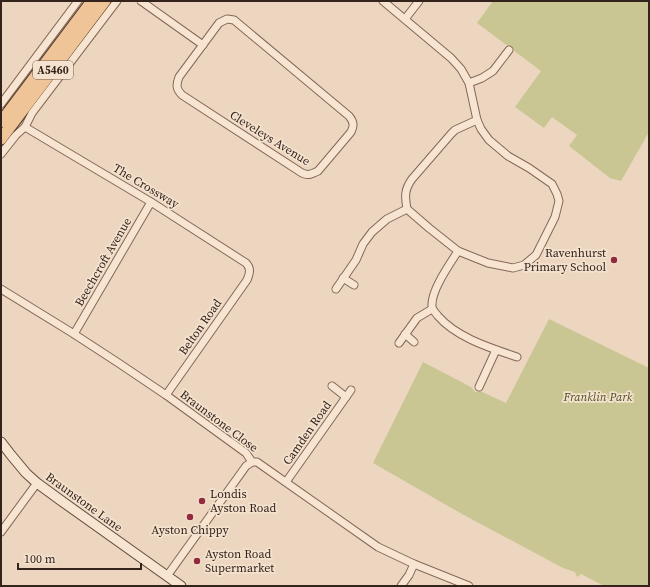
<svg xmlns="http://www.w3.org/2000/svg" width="650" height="587" font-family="'Source Serif 4',serif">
<rect width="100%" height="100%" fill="#ecd6bf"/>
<g fill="#c9c694">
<path d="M493 1H649V132L621 181 610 178 569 146 577 135 552 117 544 128 515 107 541 71 477 23Z"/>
<path d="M549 319 649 368V586H604L581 574 577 577 575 572 563 568 462 514 373 463 423 362 471 387 475 392 480 391 506 403Z"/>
</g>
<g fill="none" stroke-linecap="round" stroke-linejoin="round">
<g stroke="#846758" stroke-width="9">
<g id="street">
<path d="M141 1 203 45"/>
<path d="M383 1 451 58 461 69 469 83 477 120 481 129 489 140 508 156 529 168 552 184 557 194 559 201 555 217 536 255 524 265 513 268 488 263 458 251 429 228 407 209"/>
<path d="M227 19 234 20 349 116C354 122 354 126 351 132L318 171C312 174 308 176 302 173L182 95C176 89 176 85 179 77L219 23Z"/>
<path d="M405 19 419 1"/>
<path d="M469 83 482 78 493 71 509 50"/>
<path d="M1 104 78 1"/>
<path d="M25 127 151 202 246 263C251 268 250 273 247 280L166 395"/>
<path d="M1 154 16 135 25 127 32 113 117 1"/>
<path d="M458 251C450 264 431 290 432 306 432 310 436 313 438 316 457 338 491 348 517 357"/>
<path d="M343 278 354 285"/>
<path d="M1 289 74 334 120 364 166 395 246 453 252 462H257L378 547 414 564 469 586"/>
<path d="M336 289 356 260 363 244 372 232 387 219 407 209C405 197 404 190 412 179L451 134 455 130 477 120"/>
<path d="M74 334 151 202"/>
<path d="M405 334 414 342"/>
<path d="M399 343 417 318 432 309"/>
<path d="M332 386 346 397"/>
<path d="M479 387 496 350"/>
<path d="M286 482 351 390"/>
<path d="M1 532 37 483"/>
<path d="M167 576 246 466 252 462"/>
<path d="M401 586 409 575 414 564"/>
</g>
</g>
<g stroke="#65493b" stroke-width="11">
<path id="secondary" d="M1 442 11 455 26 473 37 483 63 502 181 586"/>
</g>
<g stroke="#51372c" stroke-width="13">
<g id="primary">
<path d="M1 122 92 1"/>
<path d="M1 139 105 1"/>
</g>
</g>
<use href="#street" stroke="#f7e5d1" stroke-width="7"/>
<use href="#secondary" stroke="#f7e5d1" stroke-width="9"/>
<use href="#primary" stroke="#efc497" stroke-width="11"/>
</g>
<g fill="#912a3d" stroke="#f4e2ce" stroke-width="1.5">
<circle cx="614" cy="260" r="4"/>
<circle cx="202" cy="501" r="4"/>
<circle cx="190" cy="517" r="4"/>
<circle cx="197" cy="561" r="4"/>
</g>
<g text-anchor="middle" stroke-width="3.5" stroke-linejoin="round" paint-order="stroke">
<rect fill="#f4e2ce" stroke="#6e5c51" stroke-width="1" x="33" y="61" width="40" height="18" rx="3"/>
<g font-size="11" font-weight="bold" fill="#34231c">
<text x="53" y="74">A5460</text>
</g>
<g font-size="12" fill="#34231c" stroke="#f4e2ce">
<text transform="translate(270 138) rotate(32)" y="4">Cleveleys Avenue</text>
<text transform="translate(146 186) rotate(31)" y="4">The Crossway</text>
<text transform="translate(103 262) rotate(-60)" y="4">Beechcroft Avenue</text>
<text transform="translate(200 327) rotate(-55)" y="4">Belton Road</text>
<text transform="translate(219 421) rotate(37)" y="4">Braunstone Close</text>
<text transform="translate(307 433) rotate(-55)" y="4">Camden Road</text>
<text transform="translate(84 502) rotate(36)" y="4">Braunstone Lane</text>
</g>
<g font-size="12" fill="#34231c" stroke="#f4e2ce" text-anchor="start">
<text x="606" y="257" text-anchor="end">Ravenhurst<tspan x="606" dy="14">Primary School</tspan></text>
<text x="210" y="498">Londis<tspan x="210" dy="14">Ayston Road</tspan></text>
<text x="190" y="534" text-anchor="middle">Ayston Chippy</text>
<text x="205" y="558">Ayston Road<tspan x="205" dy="14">Supermarket</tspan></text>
</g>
<g font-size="12" font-style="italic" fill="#4c4f23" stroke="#f4e2ce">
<text x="598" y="401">Franklin Park</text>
</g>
</g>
<rect width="650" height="587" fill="none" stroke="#34231c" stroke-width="4"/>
<path d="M18 563v6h123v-6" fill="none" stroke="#34231c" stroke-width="2"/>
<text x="24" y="563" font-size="12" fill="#34231c" stroke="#f4e2ce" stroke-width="3" paint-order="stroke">100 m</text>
</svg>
